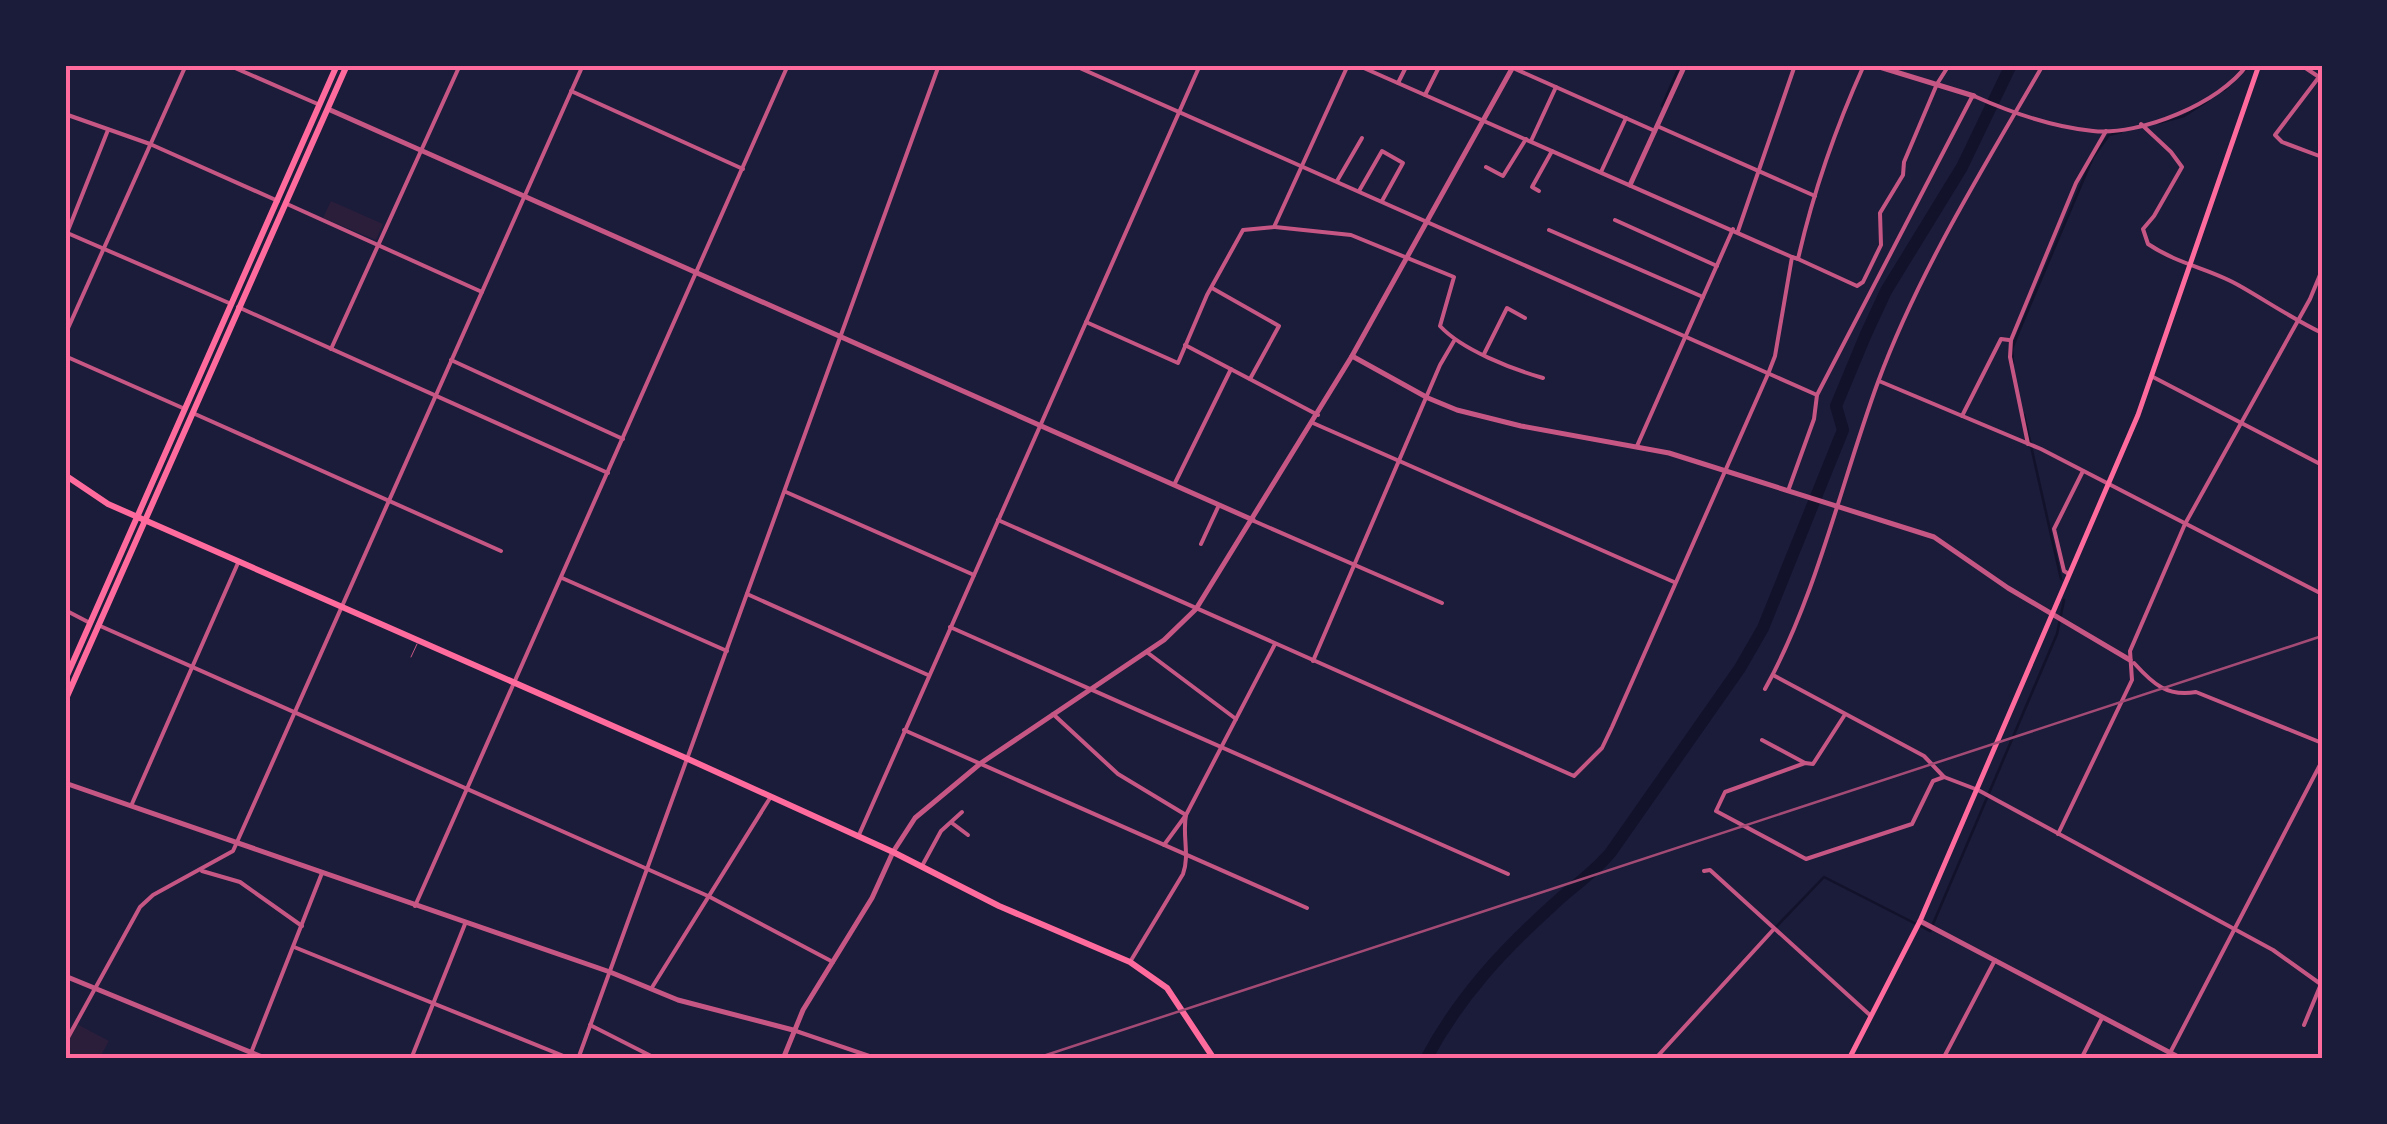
<svg xmlns="http://www.w3.org/2000/svg" width="2387" height="1124" font-family="'Alegreya Sans',sans-serif">
<rect width="100%" height="100%" fill="#1b1b3a"/>
<g fill="#2a1e3b">
<path d="M331 201 383 224 376 240 323 218Z"/>
<path d="M77 1024 109 1041 99 1059H65V1046Z"/>
</g>
<g fill="none" stroke-linecap="round" stroke-linejoin="round">
<g stroke="#12122b" stroke-width="2.5">
<path d="M2224 90 2250 65"/>
<path d="M1662 106 1680 65"/>
<path d="M2158 123 2184 116 2209 100"/>
<path d="M2013 363 2012 349 2019 331 2093 157 2109 135 2121 132"/>
<path d="M2024 415 2061 579"/>
<path d="M1774 929 1824 877 1930 931 2057 634 2064 600"/>
</g>
<path stroke="#12122b" stroke-width="12" d="M1426 1059C1459 997 1502 951 1554 904 1573 886 1594 873 1611 852L1740 668 1763 628 1843 430 1836 406 1866 334 1886 291 1962 167 2011 65"/>
<path stroke="#c65784" stroke-width="1" d="M411 657 417 644"/>
<g stroke="#c65784" stroke-width="4">
<path d="M228 65 320 105"/>
<path d="M1073 65 1817 395"/>
<path d="M1357 65 1792 257"/>
<path d="M1449 65 1454 67"/>
<path d="M2301 65 2322 79"/>
<path d="M1513 68 1655 131"/>
<path d="M2319 77 2275 135 2282 142 2322 157"/>
<path d="M1398 83 1407 65"/>
<path d="M571 91 743 169"/>
<path d="M1425 95 1440 65"/>
<path d="M1974 96C2012 113 2051 127 2093 131 2140 136 2220 103 2247 65"/>
<path d="M65 114 150 144 278 201"/>
<path d="M2141 124 2171 152 2182 167 2154 216 2143 229 2148 244C2179 265 2212 269 2240 286 2268 302 2293 319 2322 333"/>
<path d="M1657 126 1815 196"/>
<path d="M1531 141 1556 87"/>
<path d="M1486 167 1503 176 1526 139"/>
<path d="M1601 172 1626 118"/>
<path d="M1337 181 1362 138"/>
<path d="M1359 191 1382 151 1403 163 1382 201"/>
<path d="M1539 191 1532 187 1552 151"/>
<path d="M287 204 482 292"/>
<path d="M1615 220 1717 266"/>
<path d="M1275 227 1351 235 1454 277 1440 326C1462 350 1512 369 1543 378"/>
<path d="M1549 230 1703 297"/>
<path d="M1738 231 1795 65"/>
<path d="M65 232 229 303"/>
<path d="M67 233 108 130"/>
<path d="M1798 259 1857 286 1863 282 1881 245 1880 213 1903 175 1904 162 1937 84 1949 65"/>
<path d="M1212 288 1279 326 1250 379"/>
<path d="M238 307 608 473"/>
<path d="M1086 322 1178 363 1207 295 1243 230 1274 227 1348 65"/>
<path d="M65 335 186 65"/>
<path d="M1185 345 1318 415"/>
<path d="M331 349 460 65"/>
<path d="M1484 354 1507 308 1525 318"/>
<path d="M65 356 185 409"/>
<path d="M451 360 623 439"/>
<path d="M2153 377 2322 465"/>
<path d="M1879 381 2041 449 2322 594"/>
<path d="M195 414 501 551"/>
<path d="M1962 416 2001 339 2009 340"/>
<path d="M1313 423 1674 582"/>
<path d="M2028 444 2010 357 2011 340 2076 183 2106 131"/>
<path d="M1637 446 1733 229"/>
<path d="M1174 485 1231 369"/>
<path d="M1788 491 1814 419 1817 395 1973 95"/>
<path d="M786 492 974 575"/>
<path d="M998 520 1574 776 1602 748 1612 727 1768 374 1775 356 1792 257 1798 259C1813 193 1836 127 1864 65"/>
<path d="M1254 521 1442 603"/>
<path d="M1201 544 1219 505"/>
<path d="M2069 574 2064 571 2054 529 2083 471"/>
<path d="M562 578 727 651"/>
<path d="M747 594 928 675"/>
<path d="M65 610 90 623"/>
<path d="M98 625 708 896 833 962"/>
<path d="M950 627 1508 874"/>
<path d="M1148 653 1236 719"/>
<path d="M1313 661 1440 365 1454 341"/>
<path d="M2134 663C2153 684 2167 697 2196 692L2322 743"/>
<path d="M1773 675 1924 756 1944 777 1978 790 2273 950 2322 985"/>
<path d="M1765 689C1817 595 1841 483 1878 382 1919 271 1984 167 2043 65"/>
<path d="M1053 714 1118 774 1186 815C1182 835 1190 855 1183 874L1130 962"/>
<path d="M1844 716 1813 764 1805 763 1725 792 1716 811 1806 859 1912 824 1933 781 1944 777"/>
<path d="M904 730 1307 908"/>
<path d="M1762 740 1805 763"/>
<path d="M131 806 238 563"/>
<path d="M952 823 968 835"/>
<path d="M2058 834 2132 680 2130 651 2185 524 2310 299 2322 270"/>
<path d="M858 837 1200 65"/>
<path d="M1164 845 1186 815 1275 644"/>
<path d="M922 866 941 831 962 812"/>
<path d="M202 871 240 882 302 926"/>
<path d="M1704 871 1710 870 1871 1016"/>
<path d="M415 906 788 65"/>
<path d="M294 947 571 1059"/>
<path d="M651 989 770 798"/>
<path d="M590 1025 657 1059"/>
<path d="M2304 1025 2321 984"/>
<path d="M793 1030 878 1059"/>
<path d="M65 1043 140 907 153 895 233 851 583 65"/>
<path d="M251 1053 322 873"/>
<path d="M2170 1053 2322 761"/>
<path d="M411 1059 465 924"/>
<path d="M578 1059 939 65"/>
<path d="M1655 1059 1773 930"/>
<path d="M1943 1059 1995 960"/>
<path d="M2081 1059 2102 1018"/>
</g>
<g stroke="#c65784" stroke-width="5">
<path d="M1873 65 1974 96"/>
<path d="M328 109 1253 520"/>
<path d="M1630 185 1685 65"/>
<path d="M1352 356 1428 398 1457 410 1521 426 1669 453 1934 537 2008 588 2130 660"/>
<path d="M65 783 610 972 678 1000 793 1030"/>
<path d="M1920 921 2182 1059"/>
<path d="M65 976 267 1059"/>
<path d="M783 1059 803 1010 872 898 893 852 915 818 981 763 1164 640 1196 609 1352 356 1514 65"/>
</g>
<path stroke="#ff6b9d" stroke-width="5" d="M1849 1059 1920 921 2138 415 2259 65"/>
<path stroke="#ff6b9d" stroke-width="6" d="M65 475 108 504 688 759 893 852 999 906 1130 962 1167 988 1214 1059"/>
<g stroke="#ff6b9d" stroke-width="6">
<path d="M65 680 337 65"/>
<path d="M65 701 347 65"/>
</g>
<path stroke="#a44b75" stroke-width="2.5" d="M1034 1059 2322 636"/>
</g>
<rect width="2387" height="1124" fill="none" stroke="#1b1b3a" stroke-width="135"/>
<rect x="68" y="68" width="2252" height="988" fill="none" stroke="#ff6b9d" stroke-width="4"/>
</svg>
